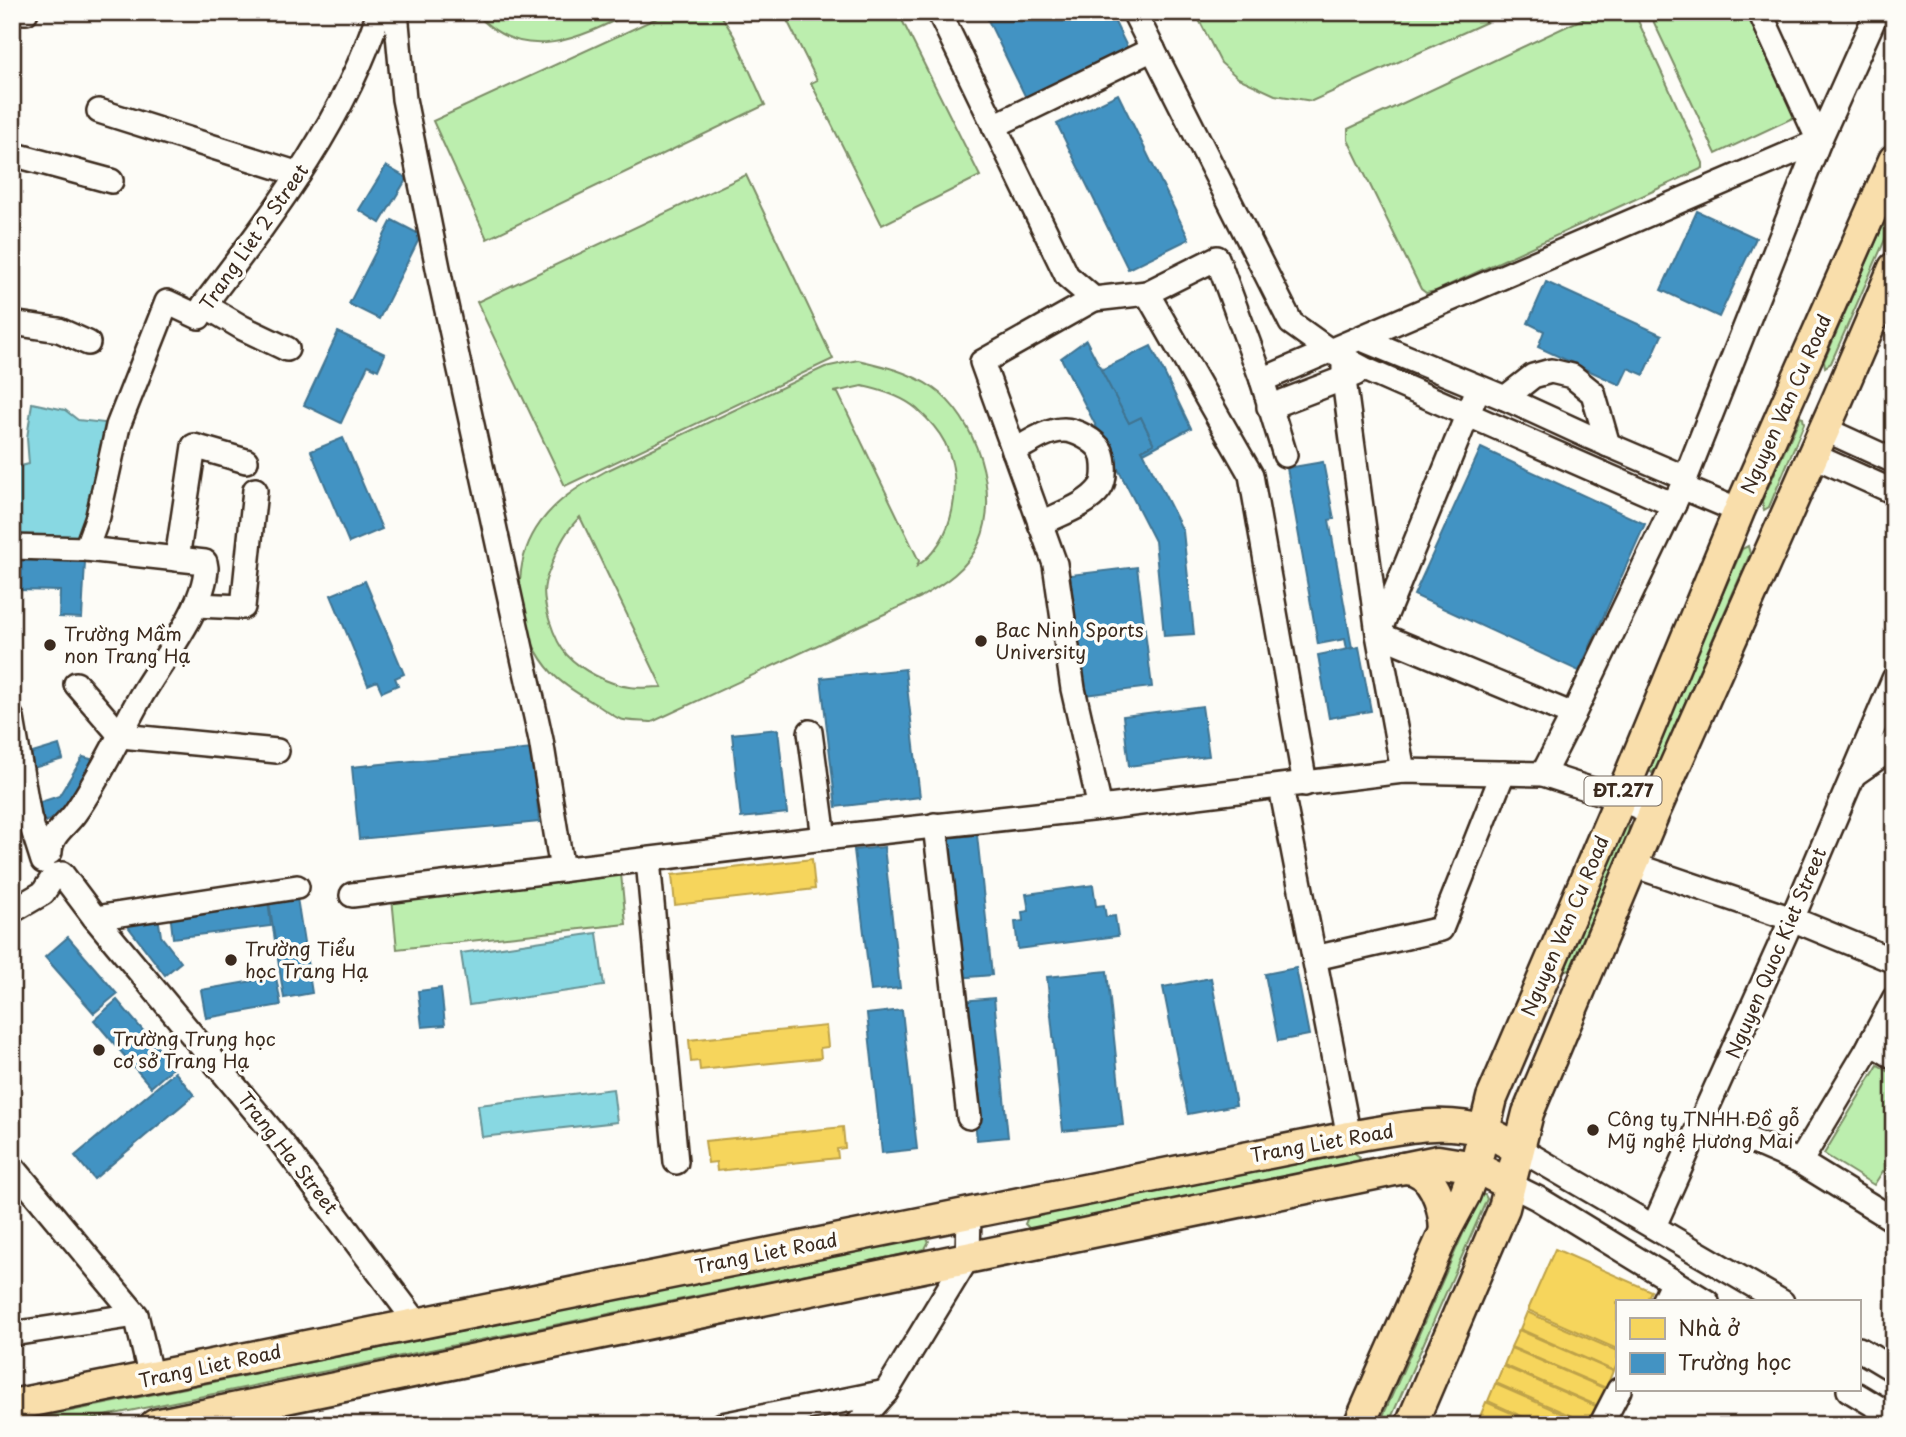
<svg xmlns="http://www.w3.org/2000/svg" width="1906" height="1437" font-family="'Playpen Sans',sans-serif">
<rect width="100%" height="100%" fill="#fdfcf7"/>
<filter id="ink" filterUnits="userSpaceOnUse"><feTurbulence type="fractalNoise" baseFrequency=".0143" numOctaves="2"/><feDisplacementMap in="SourceGraphic" scale="14" xChannelSelector="R" yChannelSelector="G"/><feConvolveMatrix kernelMatrix="1 2 1 2 8 2 1 2 1" color-interpolation-filters="sRGB"/></filter>
<g filter="url(#ink)">
<g fill="#bceeae" stroke="#7c8c66" stroke-width="2" fill-rule="evenodd">
<path d="M475 12H516L533 17 527 12H632C580 38 522 67 475 12Z"/>
<path d="M670 12H719L734 36 765 105 487 239 433 121Z"/>
<path d="M783 12H898L980 176 882 225 811 83 817 80Z"/>
<path d="M1195 12H1509L1312 101 1275 95 1238 78 1221 63Z"/>
<path d="M1597 12H1634L1703 163V168L1436 291 1426 293 1421 289 1348 140V129Z"/>
<path d="M1649 12H1749L1799 115 1716 154Z"/>
<path d="M746 175 833 359 565 486 477 302Z"/>
<path d="M1894 200V219L1831 363 1825 367 1824 361Z"/>
<path d="M858 360C884 366 910 372 933 388 976 417 1001 495 979 543 967 569 945 583 921 597L652 722C642 721 630 722 620 719 611 715 601 707 592 702 579 694 564 686 553 674 519 637 508 574 536 529 553 502 579 486 606 471L825 367ZM862 386C881 390 902 396 917 409 927 418 939 431 945 443 964 483 955 540 917 566L919 561 838 393 834 392ZM580 517 662 687H661C650 687 639 689 629 687 608 684 581 670 567 655 554 641 541 602 545 584 546 577 550 570 552 563 558 547 567 529 580 517Z"/>
<path d="M1800 417 1803 418 1804 424 1769 507 1764 510 1762 501Z"/>
<path d="M1748 546 1750 554 1657 767 1652 773 1648 769 1649 765 1742 549Z"/>
<path d="M1625 823 1628 824 1629 832 1570 969 1563 971V968Z"/>
<path d="M621 874 626 924 397 949 392 898Z"/>
<path d="M1878 1065 1894 1075V1177L1883 1171 1874 1185 1824 1154Z"/>
<path d="M1353 1152 1360 1157 1358 1162 1352 1164 1038 1228 1030 1229 1025 1224 1028 1217Z"/>
<path d="M1480 1195H1485L1487 1199 1388 1425H1379Z"/>
<path d="M925 1237 929 1241 925 1249 890 1257 60 1425H12V1423Z"/>
</g>
<g fill="#88d8e2" stroke="#699294" stroke-width="2">
<path d="M32 403 65 410 78 420 105 423 82 538 19 540 12 533V468L29 464 27 438Z"/>
<path d="M597 933 604 986 469 1005 461 953Z"/>
<path d="M613 1089 617 1122 482 1137 478 1105Z"/>
</g>
<g fill="#f6d55c" stroke="#bea249" stroke-width="2">
<path d="M812 859 815 889 675 905 672 875Z"/>
<path d="M826 1026 828 1047 820 1048 821 1058 700 1070 699 1061 691 1062 689 1040Z"/>
<path d="M843 1127 845 1148 837 1149 838 1158 717 1171 716 1162 708 1163 705 1141Z"/>
<path d="M1555 1249 1651 1291 1646 1302H1617V1349L1528 1310Z"/>
<path d="M1527 1312 1617 1351V1364L1614 1371 1520 1329Z"/>
<path d="M1519 1330 1613 1371 1606 1388 1511 1347Z"/>
<path d="M1511 1348 1606 1389 1598 1406 1504 1365Z"/>
<path d="M1503 1366 1598 1407 1590 1424 1496 1383Z"/>
<path d="M1495 1384 1588 1425H1541L1488 1401Z"/>
<path d="M1486 1402 1539 1425H1491L1479 1419Z"/>
</g>
<g fill="#4393c3" stroke="#417492" stroke-width="2">
<path d="M984 12H1110L1131 55 1029 104Z"/>
<path d="M1118 94 1189 239 1128 269 1057 124Z"/>
<path d="M386 166 407 178 380 223 359 210Z"/>
<path d="M1697 211 1756 238 1719 317 1661 290Z"/>
<path d="M392 220 421 235 379 319 349 304Z"/>
<path d="M1546 282 1662 335 1644 375 1628 368 1620 385 1538 347 1544 331 1528 323Z"/>
<path d="M338 332 385 354 378 370 368 365 341 423 304 405Z"/>
<path d="M1086 340 1129 423 1141 417 1154 444 1142 450 1183 531 1194 634 1164 636 1155 541 1061 358Z"/>
<path d="M1151 346 1191 428 1144 453 1142 450 1154 444 1141 417 1129 423 1101 370Z"/>
<path d="M343 438 382 529 349 543 311 451Z"/>
<path d="M1481 448 1645 524 1579 671 1414 595Z"/>
<path d="M1323 462 1334 519 1329 520 1352 648 1347 649 1345 639 1318 644 1287 468Z"/>
<path d="M20 559 85 562 82 618 59 617 60 591 19 590Z"/>
<path d="M1137 567 1152 687 1085 695 1070 575Z"/>
<path d="M365 581 404 674 395 678 398 685 382 692 377 681 368 685 331 595Z"/>
<path d="M1359 647 1371 711 1329 718 1318 655Z"/>
<path d="M905 669 920 797 836 807 821 678Z"/>
<path d="M1202 706 1209 756 1129 766 1123 716Z"/>
<path d="M778 729 787 813 741 818 732 734Z"/>
<path d="M59 745 63 759 30 769 26 755Z"/>
<path d="M532 749 539 822 359 839 352 767Z"/>
<path d="M83 757 102 762 73 812 44 822 38 803 59 796Z"/>
<path d="M977 835 992 975 957 978 943 838Z"/>
<path d="M884 847 900 988 871 991 854 850Z"/>
<path d="M1093 885 1096 906 1104 905 1106 917 1115 916 1118 936 1018 949 1015 922 1023 921 1022 912 1029 911 1026 894Z"/>
<path d="M297 898 312 993 284 998 269 902Z"/>
<path d="M268 900 271 926 173 938 170 912Z"/>
<path d="M158 916 161 936 181 962 165 975 123 920Z"/>
<path d="M68 937 117 994 94 1013 45 957Z"/>
<path d="M1296 968 1309 1035 1278 1041 1265 974Z"/>
<path d="M1107 971 1123 1125 1063 1131 1047 977Z"/>
<path d="M276 977 281 1005 206 1018 201 990Z"/>
<path d="M1211 978 1236 1105 1188 1114 1163 987Z"/>
<path d="M441 988 445 1025 422 1027 418 991Z"/>
<path d="M994 998 1008 1137 977 1140 962 1001Z"/>
<path d="M117 1000 174 1067 151 1087 94 1020Z"/>
<path d="M902 1010 917 1149 882 1153 867 1014Z"/>
<path d="M175 1072 194 1095 94 1179 75 1156Z"/>
</g>
<g fill="none" stroke-linecap="round" stroke-linejoin="round">
<g stroke="#3b2a1e" stroke-width="28">
<g id="minor">
<path d="M24 12H26"/>
<path d="M396 12 404 99 441 283 541 740 562 870"/>
<path d="M939 12 1067 276 1094 299 1147 293"/>
<path d="M1134 12 1291 323 1330 351 1364 369 1674 505"/>
<path d="M99 111 299 174"/>
<path d="M994 126 1153 49"/>
<path d="M12 154 111 181"/>
<path d="M1094 299 982 362 1055 564 1073 689 1100 808"/>
<path d="M204 305 243 328 287 349"/>
<path d="M12 323 59 330 88 343"/>
<path d="M1362 339 1505 398 1590 437 1686 478"/>
<path d="M1344 360V380L1378 634 1403 771"/>
<path d="M1262 380 1819 141 1760 12"/>
<path d="M1478 389 1378 634 1573 715"/>
<path d="M1505 398 1533 376 1551 371 1572 376 1593 393 1608 445"/>
<path d="M1269 407 1355 374"/>
<path d="M1824 429 1894 461"/>
<path d="M1014 451C1029 443 1046 430 1064 430 1075 430 1095 440 1101 451 1105 460 1106 480 1100 488 1087 506 1059 514 1040 524"/>
<path d="M1285 455 1262 380 1217 258 1147 293 1251 475 1305 784"/>
<path d="M1812 455 1894 492"/>
<path d="M1682 487 1739 511"/>
<path d="M12 547 86 549 205 562 206 568C205 607 160 663 141 696 119 735 101 776 75 813 66 826 50 835 50 852"/>
<path d="M86 549 98 516 118 426 167 302 199 317 204 305C272 215 345 121 379 12"/>
<path d="M177 559 194 446 246 461"/>
<path d="M196 605 243 607 255 490"/>
<path d="M76 684 121 736 277 751"/>
<path d="M12 718 29 817 43 861"/>
<path d="M810 732 824 838"/>
<path d="M1543 774 1573 715 1682 487 1819 141 1877 12"/>
<path d="M1853 775 1883 754 1894 740"/>
<path d="M1281 787 1349 1137"/>
<path d="M935 825 969 1117"/>
<path d="M648 860 676 1162"/>
<path d="M1633 865 1792 919 1894 961"/>
<path d="M352 895 824 838 1100 808 1403 771 1543 774 1620 799 1654 813"/>
<path d="M12 911 43 893 54 876 62 874 95 918 281 1142 417 1323"/>
<path d="M95 918 297 887"/>
<path d="M1315 958 1441 929 1503 773"/>
<path d="M1871 1043 1894 1057"/>
<path d="M1703 1120 1800 1162 1894 1220"/>
<path d="M1518 1148 1782 1302"/>
<path d="M1800 1162 1866 1052 1894 999"/>
<path d="M12 1166 136 1315 151 1378"/>
<path d="M1509 1184 1537 1198 1707 1302"/>
<path d="M1654 1226 1792 919 1894 679"/>
<path d="M1663 1302 1673 1281"/>
<path d="M12 1334 136 1315"/>
<path d="M1859 1349 1894 1370"/>
<path d="M1849 1390 1894 1417"/>
<path d="M722 1425 886 1392"/>
<path d="M857 1425 886 1392 968 1257 969 1212"/>
<path d="M1601 1425 1619 1390"/>
</g>
</g>
<g stroke="#3b2a1e" stroke-width="35">
<g id="major">
<path d="M1403 1168C1434 1167 1444 1206 1445 1231"/>
<path d="M12 1405 1349 1137C1393 1130 1440 1117 1484 1131 1495 1135 1507 1143 1518 1148"/>
<path d="M155 1425 1438 1161 1475 1167 1509 1184"/>
<path d="M1359 1425 1445 1231 1465 1194 1475 1167 1492 1098 1620 799 1739 511 1894 160"/>
<path d="M1411 1425 1504 1208 1528 1113 1654 813 1836 403 1894 268"/>
</g>
</g>
<use href="#minor" stroke="#fdfcf7" stroke-width="23"/>
<use href="#major" stroke="#f9deab" stroke-width="30"/>
</g>
</g>
<g fill="#3b2a1e" stroke="#fdfcf7" stroke-width="2.5">
<circle cx="981" cy="641" r="7"/>
<circle cx="50" cy="645" r="7"/>
<circle cx="231" cy="960" r="7"/>
<circle cx="99" cy="1050" r="7"/>
<circle cx="1593" cy="1130" r="7"/>
</g>
<g text-anchor="middle" stroke-width="7" stroke-linejoin="round" paint-order="stroke">
<rect fill="#fdfcf7" stroke="#75695f" stroke-width="2" x="1584.5" y="776.5" width="77" height="29" rx="5"/>
<g font-size="18" font-weight="bold" fill="#3b2a1e">
<text x="1623" y="797">ĐT.277</text>
</g>
<g font-size="19" fill="#3b2a1e" stroke="#fdfcf7">
<text transform="translate(254 237) rotate(-55)" y="7">Trang Liet 2 Street</text>
<text transform="translate(1786 404) rotate(-66)" y="7">Nguyen Van Cu Road</text>
<text transform="translate(1565 926) rotate(-67)" y="7">Nguyen Van Cu Road</text>
<text transform="translate(1776 953) rotate(-67)" y="7">Nguyen Quoc Kiet Street</text>
<text transform="translate(1322 1143) rotate(-10)" y="7">Trang Liet Road</text>
<text transform="translate(288 1153) rotate(52)" y="7">Trang Ha Street</text>
<text transform="translate(766 1253) rotate(-11)" y="7">Trang Liet Road</text>
<text transform="translate(210 1366) rotate(-12)" y="7">Trang Liet Road</text>
</g>
<g font-size="19" fill="#3b2a1e" stroke="#fdfcf7" text-anchor="start">
<text x="995" y="637">Bac Ninh Sports<tspan x="995" dy="22">University</tspan></text>
<text x="64" y="641">Trường Mầm<tspan x="64" dy="22">non Trang Hạ</tspan></text>
<text x="245" y="956">Trường Tiểu<tspan x="245" dy="22">học Trang Hạ</tspan></text>
<text x="113" y="1046">Trường Trung học<tspan x="113" dy="22">cơ sở Trang Hạ</tspan></text>
<text x="1607" y="1126">Công ty TNHH Đồ gỗ<tspan x="1607" dy="22">Mỹ nghệ Hương Mai</tspan></text>
</g>
</g>
<rect width="1906" height="1437" fill="none" stroke="#fdfcf7" stroke-width="42"/>
<rect x="21" y="21" width="1864" height="1395" fill="none" stroke="#3b2a1e" stroke-width="2.5" filter="url(#ink)"/>
<rect x="1616" y="1300" width="245" height="91" fill="#fdfcf7" stroke="#afa8a0" stroke-width="2"/>
<rect x="1630" y="1318" width="35" height="21" fill="#f6d55c" stroke="#afa8a0" stroke-width="2"/>
<text x="1678" y="1336" font-size="21" fill="#3b2a1e">Nhà ở</text>
<rect x="1630" y="1353" width="35" height="21" fill="#4393c3" stroke="#afa8a0" stroke-width="2"/>
<text x="1678" y="1370" font-size="21" fill="#3b2a1e">Trường học</text>
</svg>
